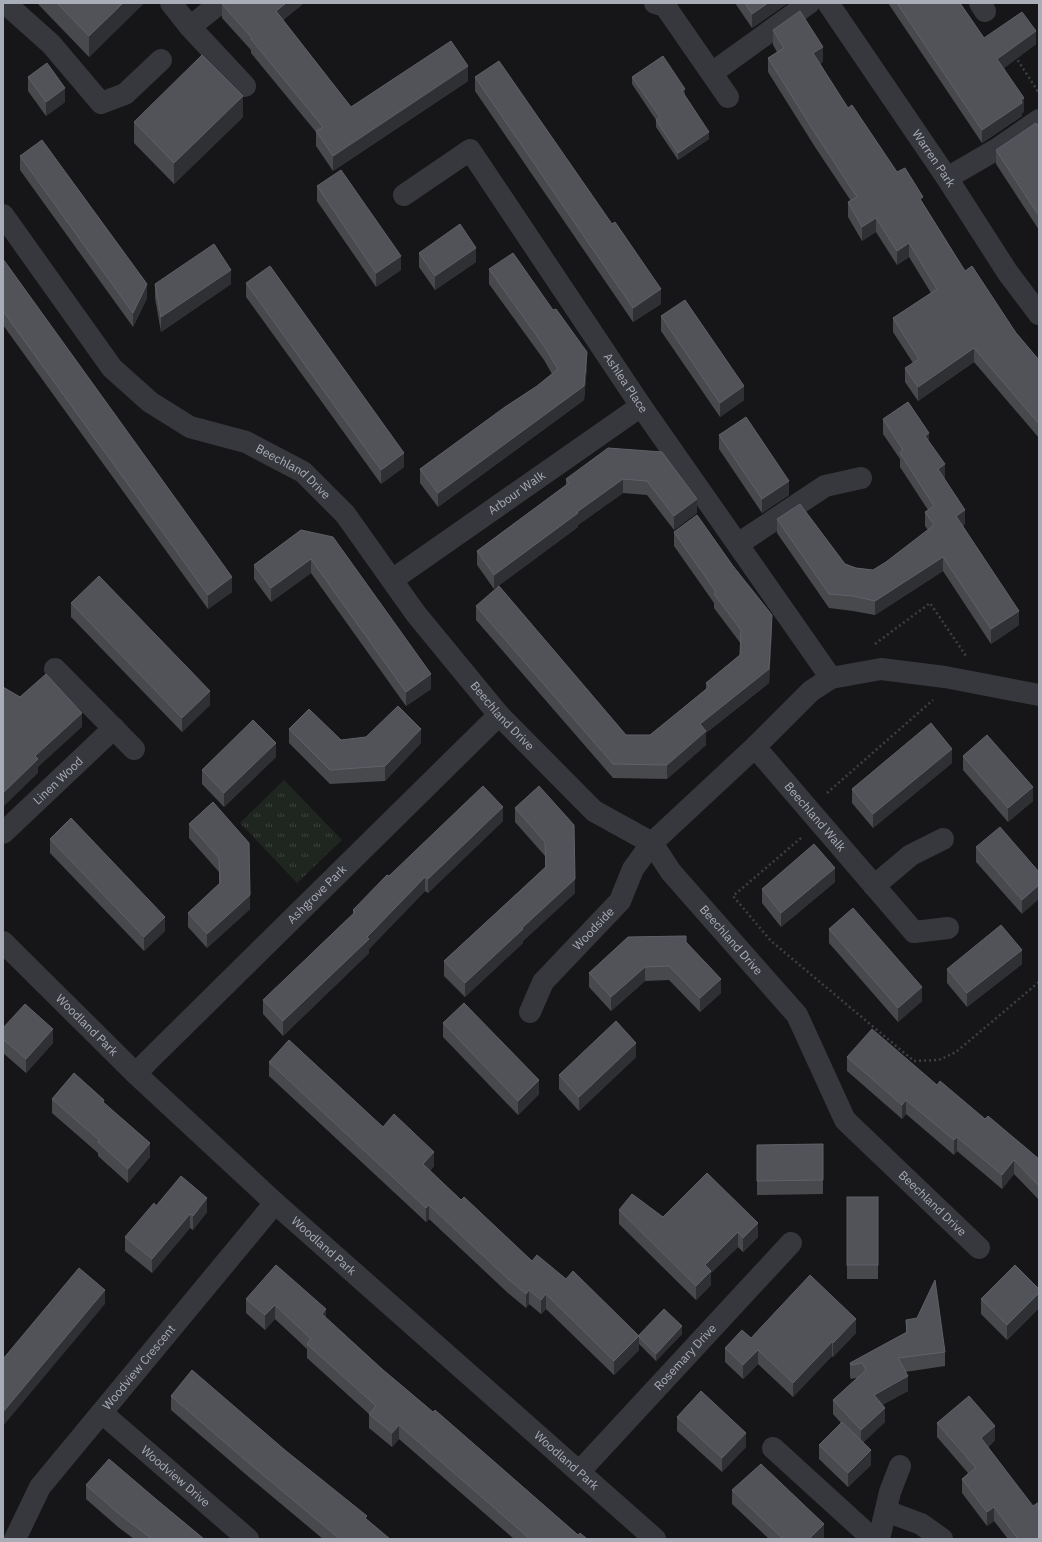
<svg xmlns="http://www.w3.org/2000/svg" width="1042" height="1542" font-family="'IBM Plex Sans',sans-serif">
<defs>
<pattern id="grass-tufts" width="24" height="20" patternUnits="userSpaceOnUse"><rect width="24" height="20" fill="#1e261f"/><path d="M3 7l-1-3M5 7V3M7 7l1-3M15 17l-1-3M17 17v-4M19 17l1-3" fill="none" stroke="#3c433d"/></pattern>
</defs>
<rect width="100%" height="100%" fill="#161618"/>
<path fill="url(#grass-tufts)" d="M284 780 342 840 297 883 240 823Z"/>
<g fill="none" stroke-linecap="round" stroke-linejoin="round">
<g stroke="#3d3f44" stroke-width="2.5" stroke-dasharray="2 3" stroke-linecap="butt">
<path d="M1015 56 1039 93"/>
<path d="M875 644 930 603 966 656"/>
<path d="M827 793 933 700"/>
<path d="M801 838 733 896 771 941 914 1061 939 1060 956 1052 1039 982"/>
</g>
<g stroke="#37383d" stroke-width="22">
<path d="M5 3 51 44 101 103 125 94 161 60"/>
<path d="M171 3 190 27 245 86"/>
<path d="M655 3 665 6 728 97"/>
<path id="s1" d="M828 3 947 178 1008 273 1039 314"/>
<path d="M980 3 985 11"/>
<path d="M190 27 220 3"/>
<path d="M712 73 809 3"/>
<path d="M947 178 997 149 1039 120"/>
<path id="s2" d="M404 195 470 150 641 406 831 678"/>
<path id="s3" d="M3 215 112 368 150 402 190 427 246 442 303 472 345 514 416 614 499 715 594 811 652 843 671 872 797 1015 845 1120 979 1248"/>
<path d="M738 544 825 486 861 478"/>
<path id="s4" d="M392 580 641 406"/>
<path d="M55 669 134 749"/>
<path id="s5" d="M755 747 914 932 948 928"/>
<path id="s6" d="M3 833 114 728"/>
<path d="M874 886 911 855 943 839"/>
<path id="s7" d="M3 942 136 1074 275 1203 655 1539"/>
<path id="s8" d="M530 1012 543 982 620 901 633 869 652 843 755 747 811 691 831 678 881 669 945 677 1039 695"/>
<path id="s9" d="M136 1074 147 1062 499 715"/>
<path id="s10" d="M102 1413 248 1539"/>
<path d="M773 1448 873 1539"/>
<path id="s11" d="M580 1471 791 1243"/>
<path d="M886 1511 921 1524 942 1539"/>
<path id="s12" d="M15 1539 40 1487 275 1203"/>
<path d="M879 1539 890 1492 900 1466"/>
</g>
</g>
<g fill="#47494d">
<path d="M37 3H143V4L89 57Z"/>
<path d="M223 3H304L283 20 351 107 468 81 333 171 316 146V132L251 53V50L222 18V4Z"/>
<path d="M735 3H788L752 28Z"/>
<path d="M888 3H960L984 38 1036 44 1004 68 1024 112 1022 113V116L982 143Z"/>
<path d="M773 30 823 61 820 64 848 108 897 172 923 203 965 271 1039 360V438L974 362 918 401 905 382V368L913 363 893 332V318L931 293 909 257 897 265 876 232 862 241 848 217V202L851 201 815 147 768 72V58L777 52 773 45Z"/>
<path d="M28 77 65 102 46 116 28 91Z"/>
<path d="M475 77 661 304 633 322 475 91Z"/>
<path d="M632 77 685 96 709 139 678 160 656 127V120L632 84Z"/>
<path d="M243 117 174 184 134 143V122Z"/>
<path d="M1039 127V230L996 164V150Z"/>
<path d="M20 156 147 298 133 327 20 170Z"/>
<path d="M317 186 401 270 376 287 317 201Z"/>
<path d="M419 253 476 262 435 290 419 267Z"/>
<path d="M3 259 232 592 208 609 3 325Z"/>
<path d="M489 269 587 366 584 400 438 507 420 483V469L537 386 552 374 544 360 489 284Z"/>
<path d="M246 283 404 467 381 484 246 297Z"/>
<path d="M155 284H231L161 332 155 298Z"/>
<path d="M661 316 744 400 720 417 661 331Z"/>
<path d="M883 419 929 441 945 479H944L965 524 963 526 1019 625 991 644 943 571 875 615 853 611 829 608 777 533V519L845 564 856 568 873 570 886 562 928 530 925 526V512L928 510 900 467V459L883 434Z"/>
<path d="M719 435 789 495 762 513 719 449Z"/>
<path d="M662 452 697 513 674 530 647 495 623 493 578 525V527L494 589 477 565V551L566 485V479Z"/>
<path d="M301 530 431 689 406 706 311 573 271 602 254 579V565Z"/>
<path d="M674 532 772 629 769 683 706 733V745L667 779 613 778 476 620V606L626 735H650L706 689V683L740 655 741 644 714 608V603L674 546Z"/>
<path d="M71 603 210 705 182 732 71 617Z"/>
<path d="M289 729 341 740 366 737 421 743 385 781 330 784 289 743Z"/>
<path d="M963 756 1033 801 1008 822 963 770Z"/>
<path d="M276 757 224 807 202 784V770Z"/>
<path d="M952 763 873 828 852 803V789Z"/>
<path d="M539 786 575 893 523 941V943L465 997 444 976V961L545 867V856L515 822V808Z"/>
<path d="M213 802 250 909 207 948 188 927V913L219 884V872L189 838V824Z"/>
<path d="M503 821 428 893 425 891 369 949V953L283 1036 263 1014V1000L353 914V910L389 876Z"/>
<path d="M50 839 165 931 144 951 50 853Z"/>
<path d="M976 847 1039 872 1022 914 976 862Z"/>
<path d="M835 882 781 927 762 903V889Z"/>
<path d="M829 929 922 1001 898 1022 829 943Z"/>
<path d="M686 942 721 993 700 1012 669 980 645 981 611 1011 589 987V973Z"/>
<path d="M1022 964 967 1007 947 983V969Z"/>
<path d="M443 1023 539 1094 518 1115 443 1037Z"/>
<path d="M3 1028 53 1043 26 1073 3 1053Z"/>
<path d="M636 1057 579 1111 559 1089V1075Z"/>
<path d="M847 1057 937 1085 985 1119 1039 1159V1200L1014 1174 1002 1189 957 1151 954 1155 906 1114 902 1119 847 1071Z"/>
<path d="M269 1062 383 1127 434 1166 430 1171 461 1200 532 1261 566 1279 639 1336 682 1334 656 1361 639 1344V1350L614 1375 546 1309 541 1314 529 1304 526 1308 508 1293 429 1219 426 1222 269 1076Z"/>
<path d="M52 1099 104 1103 150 1157 128 1183 98 1156V1153L52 1113Z"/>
<path d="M823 1144V1194L757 1195V1145Z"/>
<rect x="847" y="1197" width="31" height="82"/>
<path d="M156 1206 207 1212 193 1230 190 1228 152 1273 125 1251V1237Z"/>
<path d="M619 1210 663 1217 758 1237 743 1252 738 1247 711 1273V1285L696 1300 619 1224Z"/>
<path d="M276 1265 326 1319 382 1369 578 1535 587 1539H514L399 1439 392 1447 369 1428V1414L307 1358V1349L275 1319 265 1330 246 1313V1299Z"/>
<path d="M1039 1289V1308L1007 1340 981 1314V1299Z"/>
<path d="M906 1320 945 1352V1366L905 1372 908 1391 882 1405 885 1422 863 1442 871 1465 848 1487 819 1459V1445L841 1423 833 1414V1400L857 1378 851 1379 850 1377V1363L906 1333Z"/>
<path d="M856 1333 833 1357 832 1356 793 1397 758 1364 743 1379 725 1362V1348L751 1338Z"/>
<path d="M171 1396 286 1451 390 1539H323L250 1478 171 1410Z"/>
<path d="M677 1417 746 1447 722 1472 677 1431Z"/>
<path d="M937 1423 995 1440 988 1447 1039 1539H1008L994 1521 987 1526 962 1493V1479L968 1473 937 1437Z"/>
<path d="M86 1485 157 1500 204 1539H134L118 1527 86 1499Z"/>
<path d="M732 1490 824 1538 823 1539H769L732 1504Z"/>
</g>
<g fill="#2f3033">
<path d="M123 3H143V4L89 57V36Z"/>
<path d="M286 3H304L276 25V11Z"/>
<path d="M768 3H788L752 28V14Z"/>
<path d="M1036 31V44L997 73V59Z"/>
<path d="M823 47V61L813 68V53Z"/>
<path d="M468 66V81L333 171V156Z"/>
<path d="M65 88V102L46 116V102Z"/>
<path d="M685 89V96L682 99V91Z"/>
<path d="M243 96V117L174 184V163Z"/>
<path d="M1024 98V112L1022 113V116L982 143V130Z"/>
<path d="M709 132V139L678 160V153Z"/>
<path d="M876 218V232L862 241V227Z"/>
<path d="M909 243V257L897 265V251Z"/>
<path d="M476 248V262L435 290V276Z"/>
<path d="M401 256V270L376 287V273Z"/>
<path d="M231 270V284L161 332V317Z"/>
<path d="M147 284V298L133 327V313Z"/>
<path d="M661 289V304L633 322V308Z"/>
<path d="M974 348V362L918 401V387Z"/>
<path d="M587 352V366L584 400 438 507V493Z"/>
<path d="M744 386V400L720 417V403Z"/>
<path d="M929 433V447L925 436Z"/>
<path d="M404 453V467L381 484V470Z"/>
<path d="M945 464V479L938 484V469Z"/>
<path d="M623 479V493L578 525V527L494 589V575L577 512Z"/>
<path d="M789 481V495L762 513V499Z"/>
<path d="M697 499V513L674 530V516Z"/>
<path d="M965 510V524L956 530V516Z"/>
<path d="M943 557V571L875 615V601Z"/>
<path d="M311 559V573L271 602V588Z"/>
<path d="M232 577V592L208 609V595Z"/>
<path d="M1019 611V625L991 644V629Z"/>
<path d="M772 615V629L769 683 706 733V745L667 779V765L700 724Z"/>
<path d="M431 674V689L406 706V692Z"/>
<path d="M210 691V705L182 732V718Z"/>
<path d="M82 713V727L38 767V773L3 807V793L35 756Z"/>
<path d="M421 729V743L385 781V766Z"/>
<path d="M276 743V757L224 807V793Z"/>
<path d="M952 749V763L873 828V814Z"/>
<path d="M1033 787V801L1008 822V808Z"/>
<path d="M503 807V821L428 893V879Z"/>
<path d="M835 868V882L781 927V913Z"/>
<path d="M425 877V891L369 949V953L283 1036V1021L367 937Z"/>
<path d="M575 879V893L523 941V943L465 997V983L522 928Z"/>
<path d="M1039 885V899L1022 914V900Z"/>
<path d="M250 895V909L207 948V934Z"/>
<path d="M165 917V931L144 951V937Z"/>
<path d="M1022 950V964L967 1007V993Z"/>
<path d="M645 967V981L611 1011V997Z"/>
<path d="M721 979V993L700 1012V998Z"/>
<path d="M922 987V1001L898 1022V1008Z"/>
<path d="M53 1029V1043L26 1073V1059Z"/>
<path d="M636 1043V1057L579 1111V1097Z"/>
<path d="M539 1080V1094L518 1115V1101Z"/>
<path d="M906 1100V1114L902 1119V1105Z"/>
<path d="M957 1137V1151L954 1155V1140Z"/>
<path d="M150 1143V1157L128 1183V1169Z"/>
<path d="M434 1152V1166L423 1178V1164Z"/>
<path d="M1014 1160V1174L1002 1189V1175Z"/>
<path d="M207 1198V1212L193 1230V1216Z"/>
<path d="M429 1205V1219L426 1222V1208Z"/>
<path d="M190 1214V1228L152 1273V1259Z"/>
<path d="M758 1223V1237L743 1252V1238Z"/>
<path d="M738 1232V1247L711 1273V1285L696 1300V1286L705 1265Z"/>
<path d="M105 1290V1304L3 1426V1412Z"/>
<path d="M529 1290V1304L526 1308V1294Z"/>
<path d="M1039 1293V1308L1007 1340V1325Z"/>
<path d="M546 1294V1309L541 1314V1300Z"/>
<path d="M275 1305V1319L265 1330V1315Z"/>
<path d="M326 1309V1323L322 1314Z"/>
<path d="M856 1319V1333L833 1357V1343Z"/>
<path d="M682 1326V1334L656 1361V1354Z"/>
<path d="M639 1336V1350L614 1375V1361Z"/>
<path d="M832 1342V1356L793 1397V1383Z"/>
<path d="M758 1350V1364L743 1379V1365Z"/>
<path d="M908 1376V1391L874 1409V1395Z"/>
<path d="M885 1408V1422L861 1445V1430Z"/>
<path d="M399 1425V1439L392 1447V1433Z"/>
<path d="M995 1426V1440L981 1452V1438Z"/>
<path d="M746 1433V1447L722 1472V1458Z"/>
<path d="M871 1450V1465L848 1487V1473Z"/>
<path d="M994 1507V1521L987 1526V1512Z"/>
<path d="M824 1524V1538L823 1539H809Z"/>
</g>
<g fill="#525359" stroke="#5f6168">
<path d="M57 3H123L89 36Z"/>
<path d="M223 3H286L276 11 351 107 451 41 468 66 333 156 316 131 323 127 251 39 252 38 222 4Z"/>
<path d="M745 3H768L752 14Z"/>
<path d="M897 3H960L984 38 1022 12 1036 31 997 59 1024 98 1021 100 1022 103 982 130Z"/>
<path d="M800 11 823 47 813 53 848 108 852 105 897 172 905 168 923 197 920 199 965 271 972 266 1016 333 1039 360V424L974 348 918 387 905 368 919 359 893 318 937 289 909 243 897 251 876 218 862 227 848 202 857 197 815 133 768 58 784 48 773 30Z"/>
<path d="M202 55 243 96 174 163 134 122Z"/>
<path d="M663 56 685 89 682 91 709 132 678 153 656 120 660 117 632 77Z"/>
<path d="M499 61 612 224 615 222 661 289 633 308 475 77Z"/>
<path d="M47 63 65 88 46 102 28 77Z"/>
<path d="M1036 123 1039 127V216L996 150Z"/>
<path d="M42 140 147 284 133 313 20 156Z"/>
<path d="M341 170 401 256 376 273 317 186Z"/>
<path d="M460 224 476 248 435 276 419 253Z"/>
<path d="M214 244 231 270 161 317 155 284Z"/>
<path d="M513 253 553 310 556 309 587 352 584 386 438 493 420 469 505 407 537 386 558 369 544 346 489 269Z"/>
<path d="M3 259 232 577 208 595 3 311Z"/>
<path d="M270 266 404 453 381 470 246 283Z"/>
<path d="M685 300 744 386 720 403 661 316Z"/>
<path d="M908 402 929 433 925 436 945 464 938 469 965 510 956 516 1019 611 991 629 943 557 875 601 853 596 829 594 777 519 800 504 845 564 856 568 873 570 886 562 934 525 925 512 934 506 900 453 903 450 883 419Z"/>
<path d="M746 417 789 481 762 499 719 435Z"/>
<path d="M608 448 662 452 697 499 674 516 647 481 623 479 577 512 578 513 494 575 477 551 569 483 566 479Z"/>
<path d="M697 515 733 566 772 615 769 669 700 724 706 731 667 765 613 764 476 606 499 586 626 735H650L709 687 706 683 740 655 741 630 714 594 716 592 674 532Z"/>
<path d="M301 530 333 537 431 674 406 692 311 559 271 588 254 565Z"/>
<path d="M99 576 210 691 182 718 71 603Z"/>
<path d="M46 674 82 713 35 756 38 759 3 793V687L20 697Z"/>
<path d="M398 706 421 729 385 766 330 770 289 729 309 709 341 740 366 737Z"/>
<path d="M253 720 276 743 224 793 202 770Z"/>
<path d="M931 723 952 749 873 814 852 789Z"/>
<path d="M987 735 1033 787 1008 808 963 756Z"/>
<path d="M483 786 503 807 428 879 425 877 367 937 369 939 283 1021 263 1000 355 912 353 910 387 875 389 876Z"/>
<path d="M539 786 574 825 575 879 522 928 523 929 465 983 444 961 546 867 545 842 515 808Z"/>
<path d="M213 802 249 843 250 895 207 934 188 913 220 883 219 858 189 824Z"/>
<path d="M71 818 165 917 144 937 50 839Z"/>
<path d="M1000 827 1039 872V885L1022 900 976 847Z"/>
<path d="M814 844 835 868 781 913 762 889Z"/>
<path d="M853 908 922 987 898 1008 829 929Z"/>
<path d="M1001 925 1022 950 967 993 947 969Z"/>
<path d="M686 936V942L721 979 700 998 669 966 645 967 611 997 589 973 628 937Z"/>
<path d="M464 1003 539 1080 518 1101 443 1023Z"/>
<path d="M25 1004 53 1029 26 1059 3 1039V1028Z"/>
<path d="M616 1021 636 1043 579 1097 559 1075Z"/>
<path d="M872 1029 937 1085 940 1081 985 1119 988 1116 1039 1159V1186L1014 1160 1002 1175 957 1137 954 1140 906 1100 902 1105 847 1057Z"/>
<path d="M289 1040 383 1127 394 1114 434 1152 423 1164 461 1200 464 1197 532 1261 537 1255 566 1279 573 1271 639 1336 614 1361 546 1294 541 1300 529 1290 526 1294 508 1279 429 1205 426 1208 269 1062Z"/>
<path d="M74 1073 104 1100 103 1102 150 1143 128 1169 98 1142 99 1140 52 1099Z"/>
<path d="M823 1144V1180L757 1181V1145Z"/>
<path d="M707 1173 758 1223 743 1238 738 1232 705 1265 711 1271 696 1286 619 1210 632 1194 663 1217Z"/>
<path d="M181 1176 207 1198 193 1216 190 1214 152 1259 125 1237 154 1203 156 1206Z"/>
<rect x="847" y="1197" width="31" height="68"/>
<path d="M276 1265 326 1309 322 1314 382 1369 433 1412 435 1410 578 1535 580 1533 587 1539H530L399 1425 392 1433 369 1414 376 1406 307 1344 311 1339 275 1305 265 1315 246 1299Z"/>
<path d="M1015 1265 1039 1289V1293L1007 1325 981 1299Z"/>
<path d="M79 1268 105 1290 3 1412V1359Z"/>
<path d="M810 1275 856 1319 833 1343 832 1342 793 1383 758 1350 743 1365 725 1348 742 1330 751 1338Z"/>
<path d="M935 1280 945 1352 898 1358 908 1376 874 1395 885 1408 861 1430 833 1400 866 1370 862 1363 851 1365 850 1363 907 1332 906 1320 917 1318Z"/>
<path d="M664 1309 682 1326 656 1354 639 1337V1336H638Z"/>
<path d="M192 1370 286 1451 367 1516 365 1518 390 1539H340L250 1464 171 1396Z"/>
<path d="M701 1391 746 1433 722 1458 677 1417Z"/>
<path d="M969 1396 995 1426 981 1438 1033 1506 1039 1502V1539H1018L994 1507 987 1512 962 1479 976 1468 937 1423Z"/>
<path d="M842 1422 871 1450 848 1473 819 1445Z"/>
<path d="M109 1459 157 1500 204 1539H152L118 1513 86 1485Z"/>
<path d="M761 1464 824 1524 809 1539H783L732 1490Z"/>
</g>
<g text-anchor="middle" stroke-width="3" stroke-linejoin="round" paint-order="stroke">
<g font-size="12" fill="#a8adb8" stroke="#111113">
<text dy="4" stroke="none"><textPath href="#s1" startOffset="188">Warren Park</textPath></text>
<text dy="4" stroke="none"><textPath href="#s2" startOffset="360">Ashlea Place</textPath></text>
<text dy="4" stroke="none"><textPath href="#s3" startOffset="400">Beechland Drive</textPath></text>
<text dy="4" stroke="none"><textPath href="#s4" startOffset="152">Arbour Walk</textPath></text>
<text dy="4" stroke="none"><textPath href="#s3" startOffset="724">Beechland Drive</textPath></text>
<text dy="4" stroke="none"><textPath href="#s6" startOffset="76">Linen Wood</textPath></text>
<text dy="4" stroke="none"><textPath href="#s5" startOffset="92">Beechland Walk</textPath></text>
<text dy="4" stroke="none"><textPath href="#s9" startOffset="255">Ashgrove Park</textPath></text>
<text dy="4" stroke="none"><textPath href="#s8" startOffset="106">Woodside</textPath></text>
<text dy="4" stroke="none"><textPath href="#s3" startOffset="1048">Beechland Drive</textPath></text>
<text dy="4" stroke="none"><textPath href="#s7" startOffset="118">Woodland Park</textPath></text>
<text dy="4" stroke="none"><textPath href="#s3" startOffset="1384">Beechland Drive</textPath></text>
<text dy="4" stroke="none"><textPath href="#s7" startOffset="442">Woodland Park</textPath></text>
<text dy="4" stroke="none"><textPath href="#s11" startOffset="155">Rosemary Drive</textPath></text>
<text dy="4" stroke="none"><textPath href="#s12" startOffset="213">Woodview Crescent</textPath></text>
<text dy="4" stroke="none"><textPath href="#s7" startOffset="766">Woodland Park</textPath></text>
<text dy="4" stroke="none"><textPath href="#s10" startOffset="97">Woodview Drive</textPath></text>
</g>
</g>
<rect width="1042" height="1542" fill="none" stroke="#a8adb8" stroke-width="8"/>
</svg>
